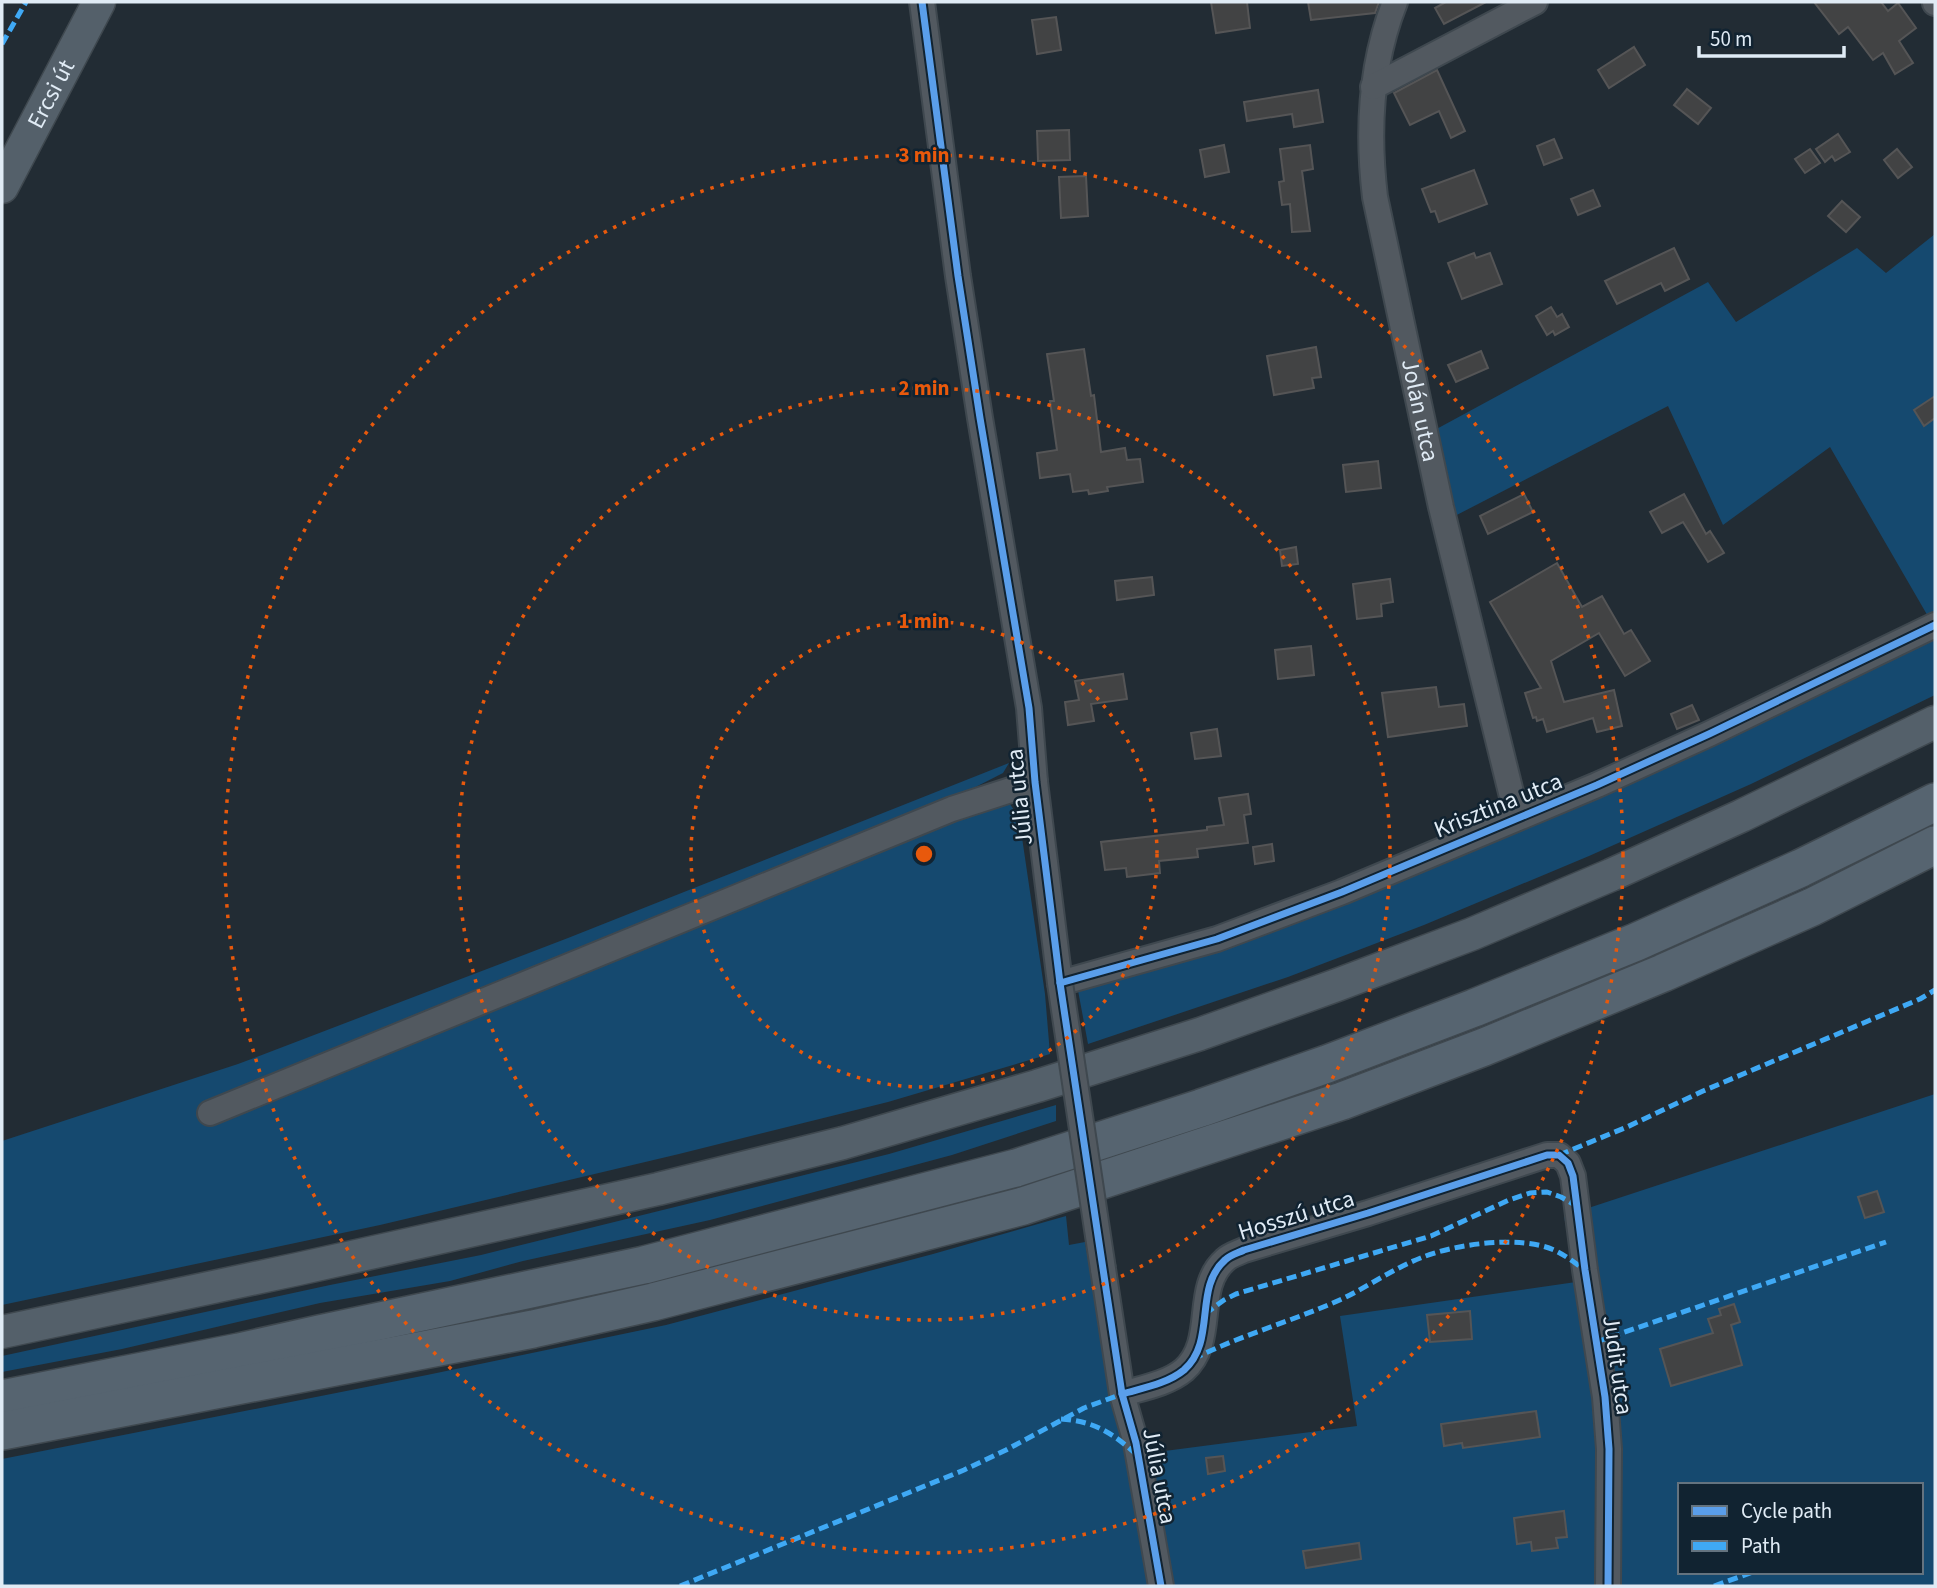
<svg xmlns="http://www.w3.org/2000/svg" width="1937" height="1588" font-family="'Source Sans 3',sans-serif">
<rect width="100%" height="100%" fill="#222c34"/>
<g fill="#15496f" fill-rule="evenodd">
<path d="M1935 234V695L1751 784 1589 856 1424 925 1288 977 1088 1044 1077 985 1217 939 1933 625 1830 447 1723 525 1668 406 1449 519 1431 432 1708 282 1736 322 1857 248 1886 273Z"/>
<path d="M1009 763 1003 773 956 797 1009 803 1019 817 1045 994 1050 1054 888 1102 679 1154 380 1225 2 1305V1141L238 1064 568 938Z"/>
<path d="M1935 1094V1586H2V1459L427 1375 666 1325 933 1254 1066 1216 1069 1245 1085 1242 1107 1370 1134 1455 1357 1426 1340 1316 1576 1282 1564 1216ZM1680 1485H1921V1572H1680Z"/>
<path d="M1056 1105V1121L952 1155 710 1220 523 1261 450 1281 320 1303 122 1349 2 1372V1356L330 1285 481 1255 889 1154Z"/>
</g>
<g fill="#424344" stroke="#555556" stroke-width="2">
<path d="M1211 2H1247L1250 28 1216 33Z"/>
<path d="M1308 2H1379L1375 13 1311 20Z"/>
<path d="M1446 2H1486L1444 24 1435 8Z"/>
<path d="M1814 2H1881L1888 11 1898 3 1916 28 1899 41 1913 63 1895 74 1883 53 1873 60 1848 27 1839 34Z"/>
<path d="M1056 17 1061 50 1037 54 1032 20Z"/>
<path d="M1634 47 1645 65 1609 88 1598 70Z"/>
<path d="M1437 70 1465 131 1451 138 1439 111 1410 125 1394 93Z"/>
<path d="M1687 89 1711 108 1698 124 1674 105Z"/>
<path d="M1318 90 1323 122 1294 127 1292 114 1247 121 1244 102Z"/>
<path d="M1069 130 1070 160 1038 161 1037 131Z"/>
<path d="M1838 134 1850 152 1835 161 1832 156 1825 162 1816 149Z"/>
<path d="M1554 139 1562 158 1544 165 1537 146Z"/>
<path d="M1224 145 1229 172 1205 177 1200 150Z"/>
<path d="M1310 145 1313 169 1302 171 1310 231 1292 232 1290 204 1282 205 1279 182 1284 181 1280 149Z"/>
<path d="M1810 149 1820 163 1805 173 1795 159Z"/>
<path d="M1897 149 1912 167 1898 178 1884 160Z"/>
<path d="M1474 170 1487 204 1439 222 1435 211 1431 212 1422 189Z"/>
<path d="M1086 176 1088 216 1061 218 1059 177Z"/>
<path d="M1593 190 1600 206 1578 215 1571 199Z"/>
<path d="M1842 201 1860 217 1846 232 1828 216Z"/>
<path d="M1674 248 1689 279 1665 291 1661 283 1617 304 1605 281Z"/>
<path d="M1474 253 1476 258 1490 253 1502 284 1462 299 1448 263Z"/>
<path d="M1551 307 1557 317 1562 314 1569 327 1555 335 1553 331 1547 335 1536 316Z"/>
<path d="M1316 347 1321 377 1312 378 1314 388 1274 395 1267 356Z"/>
<path d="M1084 349 1091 396 1094 395 1101 452 1125 448 1127 460 1140 459 1143 482 1107 487 1108 491 1089 494 1088 490 1073 492 1070 474 1040 478 1037 453 1057 450 1050 401H1054L1047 354Z"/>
<path d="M1481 351 1488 368 1456 382 1448 365Z"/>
<path d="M1935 396V418L1924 426 1914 410Z"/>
<path d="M1378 461 1381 488 1346 492 1343 465Z"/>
<path d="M1524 494 1533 512 1488 534 1480 516Z"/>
<path d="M1684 494 1706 534 1710 531 1724 553 1708 562 1683 522 1662 533 1650 512Z"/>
<path d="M1296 547 1298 564 1282 566 1280 550Z"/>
<path d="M1557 563 1582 607 1602 596 1624 634 1631 630 1650 661 1625 676 1599 633 1551 661 1564 702 1614 690 1622 726 1597 732 1593 718 1547 732 1543 719 1537 721 1536 717 1533 718 1525 693 1541 688 1490 602Z"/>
<path d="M1152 577 1154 595 1117 600 1115 581Z"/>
<path d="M1390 579 1393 602 1381 604 1382 616 1357 619 1353 584Z"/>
<path d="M1311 646 1314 675 1278 679 1275 650Z"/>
<path d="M1123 674 1127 699 1091 704 1094 721 1068 725 1065 702 1079 700 1075 681Z"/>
<path d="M1436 687 1439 707 1464 704 1467 726 1388 737 1382 693Z"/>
<path d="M1692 705 1699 720 1677 729 1671 714Z"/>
<path d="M1217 729 1221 756 1195 759 1191 733Z"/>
<path d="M1248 794 1251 814 1244 815 1248 843 1197 849 1198 857 1159 861 1160 873 1127 877 1126 868 1105 870 1101 842 1207 830V827L1224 825 1219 798Z"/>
<path d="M1272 844 1274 861 1255 864 1253 847Z"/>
<path d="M1877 1191 1884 1212 1865 1218 1858 1197Z"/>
<path d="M1734 1304 1740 1322 1731 1325 1742 1365 1671 1386 1660 1349 1713 1333 1708 1319 1721 1315 1719 1309Z"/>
<path d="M1470 1311 1472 1339 1430 1342 1427 1315Z"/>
<path d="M1536 1411 1540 1437 1463 1448 1462 1443 1444 1446 1441 1424Z"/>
<path d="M1223 1456 1225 1471 1208 1474 1206 1458Z"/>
<path d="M1564 1511 1567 1537 1556 1538 1558 1548 1532 1551 1531 1542 1517 1544 1514 1518Z"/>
<path d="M1359 1543 1361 1559 1306 1568 1303 1551Z"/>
</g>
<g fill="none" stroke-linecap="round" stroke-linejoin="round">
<g stroke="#3f484f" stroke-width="28">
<g id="minor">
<path d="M922 2 958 276 980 418 1029 708 1035 782 1060 983 1217 939 1342 892 1597 785 1709 734 1935 625"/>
<path id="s1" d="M1395 2C1370 65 1367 130 1375 197L1441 507 1517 817"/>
<path d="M1935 2V3"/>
<path d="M1373 87 1535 2"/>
<path d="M210 1113 952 809 1035 782"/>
<path d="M1103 1269 1122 1394 1136 1443 1161 1586"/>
<path d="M1122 1394C1142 1388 1167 1384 1184 1370 1217 1341 1193 1288 1225 1260 1230 1255 1238 1253 1244 1250L1368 1213 1547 1155H1559L1568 1163 1573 1176 1585 1270 1605 1397 1609 1449 1608 1586"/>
</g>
</g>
<g stroke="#3f484f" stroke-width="35">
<g id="major">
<path id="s2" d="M2 187 99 2"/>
<path d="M2 1332 298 1269 658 1189 843 1143 1037 1086 1200 1034 1337 985 1472 934 1611 875 1741 816 1935 722"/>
</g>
</g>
<g stroke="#3f484f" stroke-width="40">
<g id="highway">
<path d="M2 1399 239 1352 319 1334 644 1265 1016 1168 1201 1108 1327 1064 1474 1008 1636 942 1801 868 1935 802"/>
<path d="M2 1431 533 1329 653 1302 1023 1206 1342 1101 1484 1047 1663 973 1812 907 1935 845"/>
</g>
</g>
<use href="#minor" stroke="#525960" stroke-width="24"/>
<use href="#major" stroke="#54606a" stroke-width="32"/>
<use href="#highway" stroke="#566470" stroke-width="37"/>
<g stroke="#3f484f" stroke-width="28" stroke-linecap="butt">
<path id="minor-bridge" d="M1060 983 1103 1269"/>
</g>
<use href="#minor-bridge" stroke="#525960" stroke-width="24"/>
<g stroke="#3fa9f5" stroke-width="5" stroke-dasharray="10 5" stroke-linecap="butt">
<path d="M2 44 26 2"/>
<path d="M1559 1155 1627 1127 1703 1091 1920 999 1935 990"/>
<path d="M1205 1314 1224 1300 1236 1294 1431 1236 1509 1200 1530 1193 1547 1192 1561 1197 1577 1206"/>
<path d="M1596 1342 1886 1242"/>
<path d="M1193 1359C1241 1335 1293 1321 1342 1299 1369 1286 1394 1268 1423 1257 1456 1244 1520 1235 1554 1250 1565 1255 1575 1263 1585 1270"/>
<path d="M1061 1419C1095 1421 1114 1434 1138 1456"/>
<path d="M680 1586 964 1470 1006 1450 1084 1408 1122 1394"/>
<path d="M1714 1586 1753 1572"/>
</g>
<g stroke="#112331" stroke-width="11">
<g id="cycleway">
<path d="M922 2 958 276 980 418 1029 708 1035 782 1060 983 1103 1269 1122 1394 1136 1443 1161 1586"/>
<path d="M1060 983 1217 939 1342 892 1597 785 1709 734 1935 625"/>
<path d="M1122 1394C1142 1388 1167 1384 1184 1370 1217 1341 1193 1288 1225 1260 1230 1255 1238 1253 1244 1250L1368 1213 1547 1155H1559L1568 1163 1573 1176 1585 1270 1605 1397 1609 1449 1608 1586"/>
</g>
</g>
<use href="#cycleway" stroke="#5a9eea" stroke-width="7"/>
</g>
<g fill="none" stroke="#e8590c" stroke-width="3.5" stroke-dasharray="3.5 7">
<circle cx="924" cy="854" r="233"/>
<circle cx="924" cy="854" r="466"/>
<circle cx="924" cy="854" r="699"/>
</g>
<g text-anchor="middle" stroke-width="5" stroke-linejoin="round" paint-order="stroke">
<g font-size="24" fill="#e0ebf5" stroke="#112331">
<text dy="8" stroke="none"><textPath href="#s2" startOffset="105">Ercsi út</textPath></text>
<text dy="8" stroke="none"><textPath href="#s1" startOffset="416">Jolán utca</textPath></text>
<text transform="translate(1019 797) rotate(-96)" y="8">Júlia utca</text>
<text transform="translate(1498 805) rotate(-22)" y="8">Krisztina utca</text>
<text transform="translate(1296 1215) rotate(-17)" y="8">Hosszú utca</text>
<text transform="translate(1618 1365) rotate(82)" y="8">Judit utca</text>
<text transform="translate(1160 1476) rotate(79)" y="8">Júlia utca</text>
</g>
</g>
<circle cx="924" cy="854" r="10" fill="#e8590c" stroke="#112331" stroke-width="3.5"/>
<g font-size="21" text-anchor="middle" font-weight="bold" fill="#e8590c" stroke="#112331" stroke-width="5" stroke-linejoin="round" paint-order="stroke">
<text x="924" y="162">3 min</text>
<text x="924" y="395">2 min</text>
<text x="924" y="628">1 min</text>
</g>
<rect width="1937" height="1588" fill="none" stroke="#e0ebf5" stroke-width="7"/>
<rect x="1678" y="1483" width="245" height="91" fill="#112331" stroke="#64737f" stroke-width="2"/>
<rect x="1692" y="1506" width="35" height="10" fill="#5a9eea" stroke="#64737f" stroke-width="2"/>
<text x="1741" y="1518" font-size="21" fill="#e0ebf5">Cycle path</text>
<rect x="1692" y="1541" width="35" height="10" fill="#3fa9f5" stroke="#64737f" stroke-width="2"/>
<text x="1741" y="1553" font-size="21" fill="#e0ebf5">Path</text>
<path d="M1699 46v10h145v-10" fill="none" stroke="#e0ebf5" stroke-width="3.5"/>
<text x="1710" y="46" font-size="21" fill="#e0ebf5" stroke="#112331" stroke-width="5" paint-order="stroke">50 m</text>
</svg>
